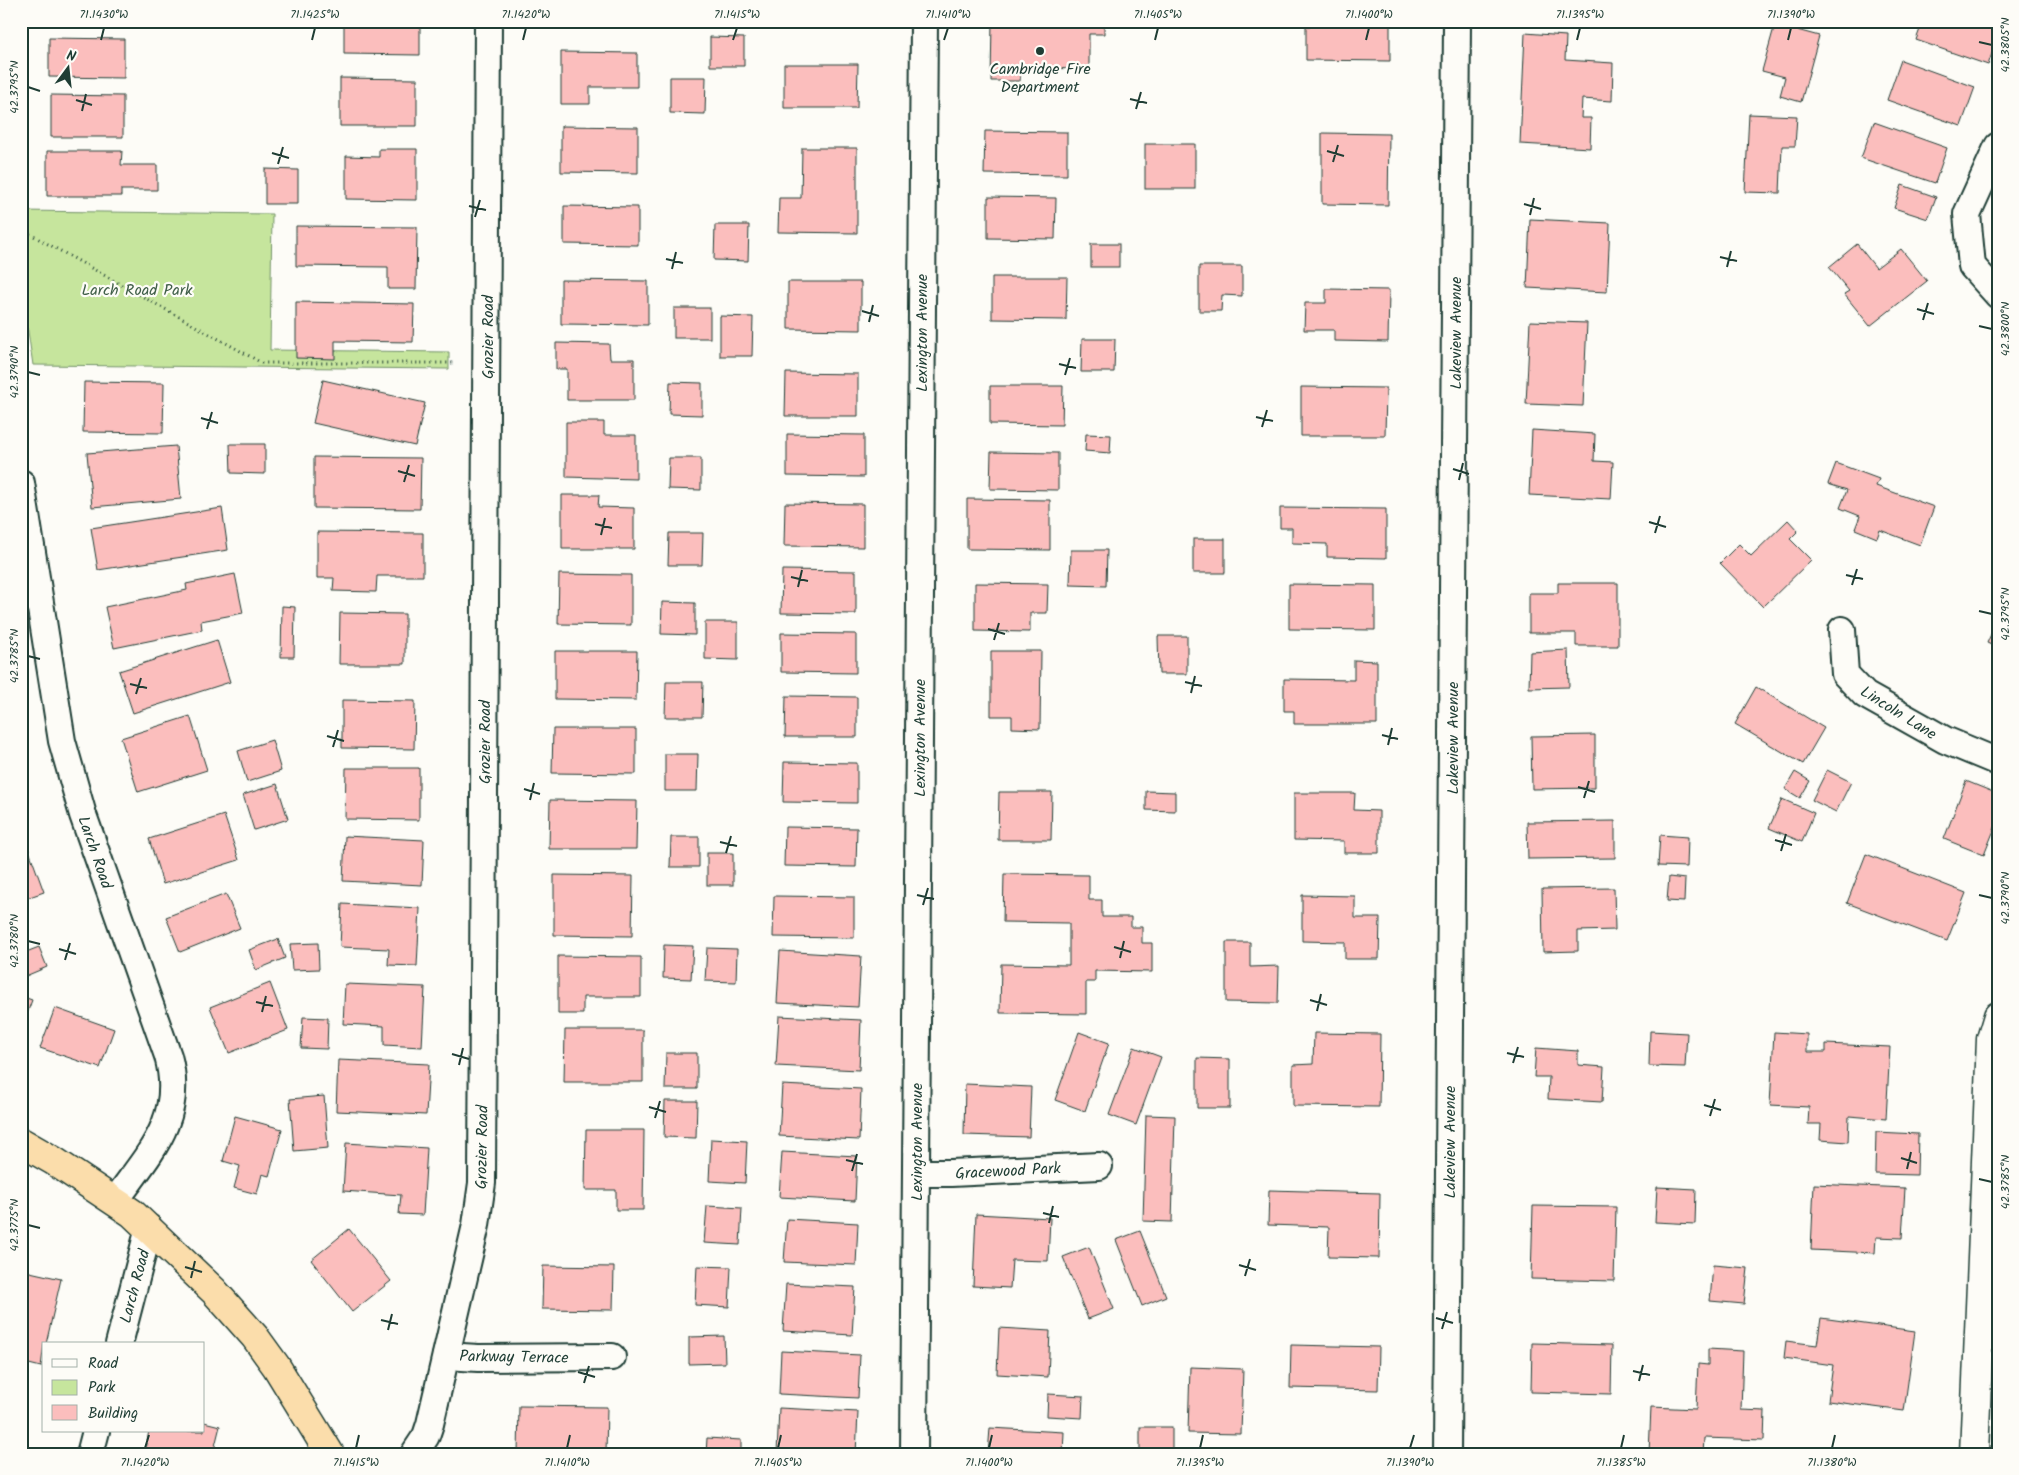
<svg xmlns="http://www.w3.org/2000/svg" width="2019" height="1475" font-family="Kalam,sans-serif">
<rect width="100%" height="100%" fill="#fdfcf7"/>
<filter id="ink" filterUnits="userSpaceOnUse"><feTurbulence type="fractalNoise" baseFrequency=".02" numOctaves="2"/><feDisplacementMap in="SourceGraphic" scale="10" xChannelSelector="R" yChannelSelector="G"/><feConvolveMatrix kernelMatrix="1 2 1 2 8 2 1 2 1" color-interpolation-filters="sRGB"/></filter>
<g filter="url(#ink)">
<path fill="#c6e59d" stroke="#729168" d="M21 211 272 214 270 350 449 352V369L33 365 22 291Z"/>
<g fill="#fbbebd" stroke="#1f3d34">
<path d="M344 21H420V55L344 54Z"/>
<path d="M558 21H645V23L558 22Z"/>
<path d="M711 21H740V25Z"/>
<path d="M992 21H1104V34H1089V69L1021 68 1020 81H991Z"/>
<path d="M1327 21H1390V61L1306 60V26H1327Z"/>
<path d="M1923 21H1986L1998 25V36L1988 65 1916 40Z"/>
<path d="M1775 24 1819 36 1801 102 1780 96 1785 77 1762 71Z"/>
<path d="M1525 33 1566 36 1565 60 1613 63 1612 101 1582 99 1581 118H1591L1590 148 1520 144Z"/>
<path d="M710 37 744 38V66H710Z"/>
<path d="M49 38 124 39V78L49 77Z"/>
<path d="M561 52 637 53V87H590V104H561Z"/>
<path d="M1901 60 1975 87 1961 126 1887 100Z"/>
<path d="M784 64H858L857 108H784Z"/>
<path d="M670 77H706L705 114 670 113Z"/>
<path d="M340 78 417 79V126H340Z"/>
<path d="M51 95 123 96V137H51Z"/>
<path d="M1749 114 1797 116 1795 146H1782L1780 193 1745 192Z"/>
<path d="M1874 122 1947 148 1935 183 1861 158Z"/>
<path d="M561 126 638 127V173L561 172Z"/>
<path d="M985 131 1067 132V175L984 174Z"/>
<path d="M1322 133 1389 134 1388 205 1322 204Z"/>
<rect x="1145" y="144" width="50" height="45"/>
<path d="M802 148H857V233L778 232 779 198H801Z"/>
<path d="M379 149H417V200L346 199V156L379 157Z"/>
<path d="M47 151H122L121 165H157V190H121V196H47Z"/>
<path d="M265 169 298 170V204H265Z"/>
<path d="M1902 185 1936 197 1928 219 1894 208Z"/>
<path d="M988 197 1056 198 1055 239 988 238Z"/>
<path d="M564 206 638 207V245L564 244Z"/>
<path d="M1530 219 1610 223 1607 292 1527 288Z"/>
<path d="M715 225H749L748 261 714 260Z"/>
<path d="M296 226 417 227 416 289H388V267L296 266Z"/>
<rect x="1091" y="244" width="28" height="23"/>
<path d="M1857 244 1876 268 1901 249 1927 281 1870 326 1844 294 1849 291 1829 267Z"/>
<path d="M1199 266H1242V296L1222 295 1221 311H1199Z"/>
<path d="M992 277H1067L1066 320 992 319Z"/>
<path d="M561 280 648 281V325L561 324Z"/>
<path d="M788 282H861V330L788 329Z"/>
<path d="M1326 289 1389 290 1388 342 1334 341V330H1304L1305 303H1326Z"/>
<path d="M296 302 414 304 413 342 335 341V359L296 358Z"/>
<rect x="674" y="308" width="36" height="30"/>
<path d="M720 316 753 317 752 356H720Z"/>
<path d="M1530 321 1587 323 1583 406 1526 404Z"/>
<path d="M1082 339H1115L1114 372H1081Z"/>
<path d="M556 343 609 344 610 359H634V400H567V369H556Z"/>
<path d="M786 373 858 374V416H785Z"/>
<path d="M323 380 425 403 415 446 313 423Z"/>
<path d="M84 382 164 383 163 433 83 432Z"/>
<path d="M670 382 702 383V415L669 414Z"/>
<path d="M990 386H1063L1062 425 990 424Z"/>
<path d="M1301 387 1386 388 1385 436H1301Z"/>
<path d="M566 422H604V435H636V479L566 477Z"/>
<path d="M1532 430 1595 434 1594 461 1613 462 1611 499 1529 495Z"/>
<path d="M787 434 864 435V477L787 476Z"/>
<path d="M1086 434 1111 435 1110 453 1085 451Z"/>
<path d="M230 444H265V474L231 473Z"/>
<path d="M176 446 181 499 92 507 87 453Z"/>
<path d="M991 452 1058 453V490L990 489Z"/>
<path d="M314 457 421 458 420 509 314 508Z"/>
<path d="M669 458H701V490L668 489Z"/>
<path d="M1836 463 1879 479 1876 486 1934 507 1920 545 1880 530 1877 538 1855 529 1860 516 1840 508 1847 490 1828 484Z"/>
<path d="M562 495H599L598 507 634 508V549H562Z"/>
<path d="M967 499 1050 500V550L967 549Z"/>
<path d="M785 503 863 504V547L784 546Z"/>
<path d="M222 508 228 550 98 570 91 528Z"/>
<path d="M1280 508 1386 509V558L1327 557V544L1292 543V528H1280Z"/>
<path d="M1788 520 1798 531 1790 539 1811 560 1763 607 1720 563 1739 544 1751 556Z"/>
<path d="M317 532 423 533V576H377L376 592 333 591 334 578H317Z"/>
<path d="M669 533H703L702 565H668Z"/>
<rect x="1193" y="539" width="32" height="34"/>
<path d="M1071 550H1107L1106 586 1070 585Z"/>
<path d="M782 570 856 571V614L781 613Z"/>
<path d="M235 574 243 613 201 621 202 630 114 648 105 607 187 590 186 584Z"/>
<path d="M559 574 631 575V625L558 624Z"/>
<path d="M975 583 1048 584 1047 613H1030V632L975 631Z"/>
<path d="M1558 583H1618V646H1576V633H1529V593H1558Z"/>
<path d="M1289 584 1375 585V630L1289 629Z"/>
<path d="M662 602 695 603V635L661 634Z"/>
<path d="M282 606 295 607 294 657H281Z"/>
<path d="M340 613 405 614V664H339Z"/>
<path d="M1998 619V648L1987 643Z"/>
<path d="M705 622H738V660L705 659Z"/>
<path d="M781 633 856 634V673L781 672Z"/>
<path d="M1158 636H1187V674H1159Z"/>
<path d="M217 640 230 682 133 713 119 671Z"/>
<path d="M1568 650 1569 687 1529 688 1530 652Z"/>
<path d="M555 651H637L636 700 555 699Z"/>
<path d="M991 651H1041L1040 729 1012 728V716H991Z"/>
<path d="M1354 660 1377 661V724H1294V711H1284V679L1354 680Z"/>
<path d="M666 682H703L702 717H665Z"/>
<path d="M1756 687 1824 728 1803 764 1735 724Z"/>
<path d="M786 696 857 697V737H785Z"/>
<path d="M342 700 415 701 414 749 342 748Z"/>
<path d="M190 716 207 770 138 792 121 738Z"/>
<path d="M553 729H636V774L552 773Z"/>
<path d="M1595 735V788L1532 789 1531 736Z"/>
<path d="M272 740 281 771 247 782 238 751Z"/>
<path d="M665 754H698L697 791H665Z"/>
<path d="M784 762 857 763V803L783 802Z"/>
<path d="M346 768H419V820L345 819Z"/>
<path d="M1827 770 1851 782 1836 812 1812 800Z"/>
<path d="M1795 772 1810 781 1800 798 1785 789Z"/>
<path d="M1966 781 1998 794V820L1984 855 1944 839Z"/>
<path d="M277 784 288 819 254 830 243 795Z"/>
<path d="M1146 791 1175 792V811L1146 810Z"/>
<path d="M999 792H1052L1051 840H998Z"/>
<path d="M1294 793H1355L1354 810 1379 811V853H1344V841L1294 840Z"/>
<path d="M1782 799 1814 813 1802 842 1769 828Z"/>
<path d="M550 800 637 801 636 849H549Z"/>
<path d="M224 815 239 860 163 884 149 839Z"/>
<path d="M1615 821V858L1528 859 1527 822Z"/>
<path d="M785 827 857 828 856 867 784 866Z"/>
<path d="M1660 835 1688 837 1687 867 1658 866Z"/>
<path d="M345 836 424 840 422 885 343 881Z"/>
<path d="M671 837H699V867H670Z"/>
<path d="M28 848 44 892 21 900V850Z"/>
<rect x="707" y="853" width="26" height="32"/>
<path d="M1866 854 1966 893 1947 941 1847 903Z"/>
<path d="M1004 874 1089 875V900H1102V917H1131V927H1142V943H1152V972L1095 971V982H1086V1014L1000 1013 1001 964 1069 965V923L1003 922Z"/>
<path d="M554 875 633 876 632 936 554 935Z"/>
<path d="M1669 877 1685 879 1684 902 1667 901Z"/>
<path d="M1614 888 1615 930 1578 931V951L1543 952 1542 889Z"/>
<path d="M226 894 240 928 180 952 166 917Z"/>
<path d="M1302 895 1355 896V918H1380L1379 959H1345V942L1302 941Z"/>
<path d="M774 896 854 897V938L773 937Z"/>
<path d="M342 904 420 908 417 966 388 965 389 949 340 947Z"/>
<path d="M278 939 285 958 256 970 249 950Z"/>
<path d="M1226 942H1250V967L1279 966 1278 1003 1226 1002Z"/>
<path d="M318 943 319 969 292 970 290 944Z"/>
<path d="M664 945 693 946 691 979 663 978Z"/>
<path d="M39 947 47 967 21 978V954Z"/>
<path d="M707 948 737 949 736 982 705 981Z"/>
<path d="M780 951 861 956 858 1007 777 1003Z"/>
<path d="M558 956 641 957V997H583V1014H558Z"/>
<path d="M270 983 288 1030 229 1053 210 1007Z"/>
<path d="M345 984 425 987 422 1047 384 1045V1026L343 1024Z"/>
<path d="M21 996 32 1000 21 1030Z"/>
<path d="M55 1008 114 1029 100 1068 40 1048Z"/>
<path d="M779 1016 861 1020 859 1070 776 1066Z"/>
<path d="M303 1017 328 1018 327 1049 301 1048Z"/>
<path d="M565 1030H643V1082H564Z"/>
<path d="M1650 1031 1687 1033 1685 1067 1649 1066Z"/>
<path d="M1079 1032 1109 1043 1085 1111 1055 1100Z"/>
<path d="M1774 1032 1807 1034V1052H1826V1044L1890 1047 1886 1119 1849 1116 1848 1142 1820 1140 1821 1124H1808L1809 1107 1770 1105Z"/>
<path d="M1314 1033 1380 1034 1379 1107 1293 1106V1065L1313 1064Z"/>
<path d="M1134 1047 1161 1057 1136 1125 1109 1115Z"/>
<path d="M1536 1048 1578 1051V1065L1604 1067 1602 1102 1548 1099 1549 1077H1534Z"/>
<path d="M666 1053H697V1089H665Z"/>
<path d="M1197 1058 1230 1059V1108H1197Z"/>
<path d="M338 1060 429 1064 426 1115 336 1111Z"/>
<path d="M965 1084 1031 1087 1029 1137 964 1135Z"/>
<path d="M782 1085 861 1089 859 1140 779 1136Z"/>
<path d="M324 1096 328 1148 294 1151 290 1099Z"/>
<path d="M665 1101H697L696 1138 664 1137Z"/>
<path d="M1146 1115 1175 1116 1172 1222 1143 1221Z"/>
<path d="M235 1116 282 1129 269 1176 262 1174 257 1194 234 1188 240 1166 223 1161Z"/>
<path d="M586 1130H644L643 1210H616V1190H585Z"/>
<path d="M1876 1132 1918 1134 1917 1175 1875 1174Z"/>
<path d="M711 1139 747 1141 745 1183 709 1181Z"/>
<path d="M346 1143 427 1148 423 1215 399 1214 401 1195 343 1191Z"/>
<path d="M782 1152 857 1156 855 1201 779 1197Z"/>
<path d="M1814 1184 1905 1188 1902 1238 1876 1237 1875 1253 1811 1250Z"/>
<path d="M1657 1187 1696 1189 1695 1224 1655 1222Z"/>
<path d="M1269 1190 1380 1193 1379 1258 1328 1257 1329 1227 1268 1225Z"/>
<path d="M707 1206 742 1208 740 1245 704 1243Z"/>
<path d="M1533 1206 1616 1207 1614 1281 1531 1279Z"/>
<path d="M976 1214 1050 1218 1048 1261 1012 1260 1010 1288 973 1286Z"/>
<path d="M787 1219 858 1223 856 1265 784 1262Z"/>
<path d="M349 1229 391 1281 352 1312 311 1260Z"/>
<path d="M1140 1231 1166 1296 1142 1306 1116 1240Z"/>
<path d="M1089 1247 1114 1309 1088 1319 1063 1257Z"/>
<path d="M1713 1265 1748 1268 1744 1304 1710 1301Z"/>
<path d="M543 1266 614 1267 613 1310 542 1309Z"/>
<path d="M697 1266 731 1267 729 1307 695 1305Z"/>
<path d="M21 1270 61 1279 46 1344H44L41 1367 21 1362Z"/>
<path d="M786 1284 855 1287 852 1335 783 1331Z"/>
<path d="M1821 1318 1915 1331 1904 1411 1828 1401 1833 1365 1784 1358 1786 1341 1817 1345Z"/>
<path d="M999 1328 1050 1331 1048 1377 997 1374Z"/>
<path d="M724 1336 725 1363 689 1364V1337Z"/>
<path d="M1532 1343 1612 1345 1611 1394 1531 1392Z"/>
<path d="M1291 1345 1379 1347 1378 1390 1290 1388Z"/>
<path d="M1708 1349 1743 1351 1741 1410 1765 1411 1764 1440 1704 1438 1703 1454H1649L1651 1407 1696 1409 1698 1364 1708 1365Z"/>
<path d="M781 1351 860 1355 858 1398 779 1394Z"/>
<path d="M1190 1367 1243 1369 1241 1434 1188 1433Z"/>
<path d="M1048 1394 1083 1396 1082 1418 1047 1416Z"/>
<path d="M519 1406 607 1407 606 1454H518Z"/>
<path d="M779 1408 858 1412 856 1454H777Z"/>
<path d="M204 1422 220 1426 213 1454H144L149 1431H204Z"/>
<rect x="1140" y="1427" width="32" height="27"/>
<path d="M990 1428 1064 1432 1063 1454H988Z"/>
<path d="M707 1438 741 1440V1454H706Z"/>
</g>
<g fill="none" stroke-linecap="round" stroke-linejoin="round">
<g stroke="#1f3d34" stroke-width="30">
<g id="street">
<path d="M1998 146 1967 214 1972 266 1998 295"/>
<path d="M21 483 62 741 83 815 168 1056C185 1119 149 1153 115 1201"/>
<path d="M1842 630 1845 674 1865 695 1945 740 1998 762"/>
<path d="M916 1173H951L1099 1166"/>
<path d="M119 1344 149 1228"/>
<path d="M446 1356 478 1358 612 1357"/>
<path d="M90 1454 96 1431"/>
<path d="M414 1454 426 1436 430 1424 476 1225 482 1183 488 21"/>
<path d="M914 1454 924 21"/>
<path d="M1447 1454 1457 21"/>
</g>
</g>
<g stroke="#1f3d34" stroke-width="31">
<path id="secondary" d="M1974 1454 1991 1039 1998 1016"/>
</g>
<g stroke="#1f3d34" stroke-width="31">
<path id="highway" d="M21 1142 54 1161 132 1213 214 1291 255 1337 276 1366 330 1454"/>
</g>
<path stroke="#1f3d34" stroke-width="3" stroke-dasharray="1 4" stroke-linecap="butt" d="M21 229 262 363H456"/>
<use href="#street" stroke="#fdfcf7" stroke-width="26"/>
<use href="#secondary" stroke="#fdfcf7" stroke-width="28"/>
<use href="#highway" stroke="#fbddab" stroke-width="28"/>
</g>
</g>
<path fill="none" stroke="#1f3d34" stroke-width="2" d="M101 40 104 28M312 40 315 28M523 40 526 28M733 40 737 28M944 40 948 28M1155 40 1158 28M1366 40 1369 28M1577 40 1580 28M1788 40 1791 28M1979 42 1992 45M28 87 40 91M1130 99 1147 103M76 100 92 105M1136 109 1141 92M82 111 86 94M1327 151 1344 156M272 153 289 158M1333 162 1338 145M278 164 283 147M1524 204 1541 209M469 206 486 210M1530 215 1534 198M475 217 480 200M1720 257 1737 261M666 259 683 263M1727 267 1731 251M672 269 676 252M1917 309 1934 314M862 311 879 316M1923 320 1928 303M869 322 873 305M1979 326 1992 329M1059 364 1076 368M28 372 40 375M1065 375 1070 358M1256 417 1273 421M201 418 218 423M1262 427 1267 410M207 429 212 412M1453 469 1469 474M398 471 415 476M1459 480 1463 463M404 482 409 465M1649 522 1666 527M595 524 612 528M1655 533 1660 516M601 535 605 518M1846 575 1863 579M791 577 808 581M1852 585 1857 569M798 587 802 570M1979 611 1992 614M988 629 1005 634M994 640 999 623M28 656 40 659M1185 682 1202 686M130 684 147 688M1191 693 1195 676M136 694 141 678M1382 735 1398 739M327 736 344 741M1388 745 1392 728M333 747 338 730M1578 787 1595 792M524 789 540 794M1584 798 1589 781M530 800 534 783M1775 840 1792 845M720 842 737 846M1781 851 1786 834M726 853 731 836M917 895 934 899M1979 895 1992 898M923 905 928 888M28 941 40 944M1114 947 1131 952M59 949 76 954M1120 958 1124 941M65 960 70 943M1310 1000 1327 1005M256 1002 273 1006M1317 1011 1321 994M262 1012 266 996M1507 1053 1524 1057M452 1054 469 1059M1513 1063 1518 1047M459 1065 463 1048M1704 1105 1721 1110M649 1107 666 1112M1710 1116 1715 1099M655 1118 660 1101M1901 1158 1917 1163M846 1160 863 1164M1907 1169 1911 1152M852 1171 857 1154M1979 1179 1992 1182M1043 1213 1059 1217M1049 1223 1053 1206M28 1225 40 1228M1239 1265 1256 1270M185 1267 202 1272M1245 1276 1250 1259M191 1278 195 1261M1436 1318 1453 1323M381 1320 398 1324M1442 1329 1447 1312M388 1330 392 1314M1633 1371 1650 1375M578 1372 595 1377M1639 1381 1643 1365M584 1383 589 1366M145 1448 149 1435M356 1448 359 1435M567 1448 570 1435M778 1448 781 1435M989 1448 992 1435M1200 1448 1203 1435M1410 1448 1414 1435M1621 1448 1624 1435M1832 1448 1835 1435"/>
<circle fill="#1f3d34" stroke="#fdfcf7" stroke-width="2" cx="1040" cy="51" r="5"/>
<g text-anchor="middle" stroke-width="4.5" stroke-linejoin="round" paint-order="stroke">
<g font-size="16" fill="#1f3d34" stroke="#fdfcf7">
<text x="1040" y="74">Cambridge Fire<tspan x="1040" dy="18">Department</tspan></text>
</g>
<g font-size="16" fill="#405f49" stroke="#fdfcf7">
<text x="137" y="295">Larch Road Park</text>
</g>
<g font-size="16" fill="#1f3d34" stroke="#fdfcf7">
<text transform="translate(921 333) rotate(-90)" y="6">Lexington Avenue</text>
<text transform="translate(1455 333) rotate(-90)" y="6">Lakeview Avenue</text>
<text transform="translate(487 337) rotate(-90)" y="6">Grozier Road</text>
<text transform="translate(1899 712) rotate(32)" y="6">Lincoln Lane</text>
<text transform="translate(919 738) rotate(-90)" y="6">Lexington Avenue</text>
<text transform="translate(1452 738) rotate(-90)" y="6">Lakeview Avenue</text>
<text transform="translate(484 742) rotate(-90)" y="6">Grozier Road</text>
<text transform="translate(96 852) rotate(71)" y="6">Larch Road</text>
<text transform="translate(916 1142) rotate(-90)" y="6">Lexington Avenue</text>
<text transform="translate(1449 1142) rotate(-90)" y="6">Lakeview Avenue</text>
<text transform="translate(481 1147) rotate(-89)" y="6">Grozier Road</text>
<text transform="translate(1008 1170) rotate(-3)" y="6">Gracewood Park</text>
<text transform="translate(134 1286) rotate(-75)" y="6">Larch Road</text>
<text transform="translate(514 1356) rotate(1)" y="6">Parkway Terrace</text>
</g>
</g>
<rect width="2019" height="1475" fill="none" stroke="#fdfcf7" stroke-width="55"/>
<rect x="42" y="1342" width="162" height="90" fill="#fdfcf7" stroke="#a4b0a9"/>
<rect x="52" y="1359" width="25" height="8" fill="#fdfcf7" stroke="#a4b0a9"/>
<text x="88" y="1368" font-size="15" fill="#1f3d34">Road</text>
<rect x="52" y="1380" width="25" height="15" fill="#c6e59d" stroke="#a4b0a9"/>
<text x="88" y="1392" font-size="15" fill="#1f3d34">Park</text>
<rect x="52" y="1405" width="25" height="15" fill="#fbbebd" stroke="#a4b0a9"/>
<text x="88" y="1418" font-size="15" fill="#1f3d34">Building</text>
<g transform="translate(68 68) rotate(15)" stroke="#fdfcf7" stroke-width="4" paint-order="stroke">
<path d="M0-4L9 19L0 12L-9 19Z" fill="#1f3d34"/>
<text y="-8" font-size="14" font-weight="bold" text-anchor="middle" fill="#1f3d34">N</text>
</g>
<rect x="28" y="28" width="1964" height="1420" fill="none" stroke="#1f3d34" stroke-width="2"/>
<g font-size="12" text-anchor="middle" fill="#1f3d34">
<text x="104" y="18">71.1430°W</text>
<text x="315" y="18">71.1425°W</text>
<text x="526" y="18">71.1420°W</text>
<text x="737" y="18">71.1415°W</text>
<text x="948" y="18">71.1410°W</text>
<text x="1158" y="18">71.1405°W</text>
<text x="1369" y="18">71.1400°W</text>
<text x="1580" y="18">71.1395°W</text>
<text x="1791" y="18">71.1390°W</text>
<text transform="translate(2005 45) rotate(-90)" y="4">42.3805°N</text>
<text transform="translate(14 87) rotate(-90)" y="4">42.3795°N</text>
<text transform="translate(2005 329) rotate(-90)" y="4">42.3800°N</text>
<text transform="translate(14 372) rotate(-90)" y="4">42.3790°N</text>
<text transform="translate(2005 614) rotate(-90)" y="4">42.3795°N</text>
<text transform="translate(14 656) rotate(-90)" y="4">42.3785°N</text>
<text transform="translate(2005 898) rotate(-90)" y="4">42.3790°N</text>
<text transform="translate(14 941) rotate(-90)" y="4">42.3780°N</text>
<text transform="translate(2005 1182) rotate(-90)" y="4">42.3785°N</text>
<text transform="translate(14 1225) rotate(-90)" y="4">42.3775°N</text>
<text x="145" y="1466">71.1420°W</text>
<text x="356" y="1466">71.1415°W</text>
<text x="567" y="1466">71.1410°W</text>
<text x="778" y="1466">71.1405°W</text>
<text x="989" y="1466">71.1400°W</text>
<text x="1200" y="1466">71.1395°W</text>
<text x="1410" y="1466">71.1390°W</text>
<text x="1621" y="1466">71.1385°W</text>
<text x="1832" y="1466">71.1380°W</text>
</g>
</svg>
